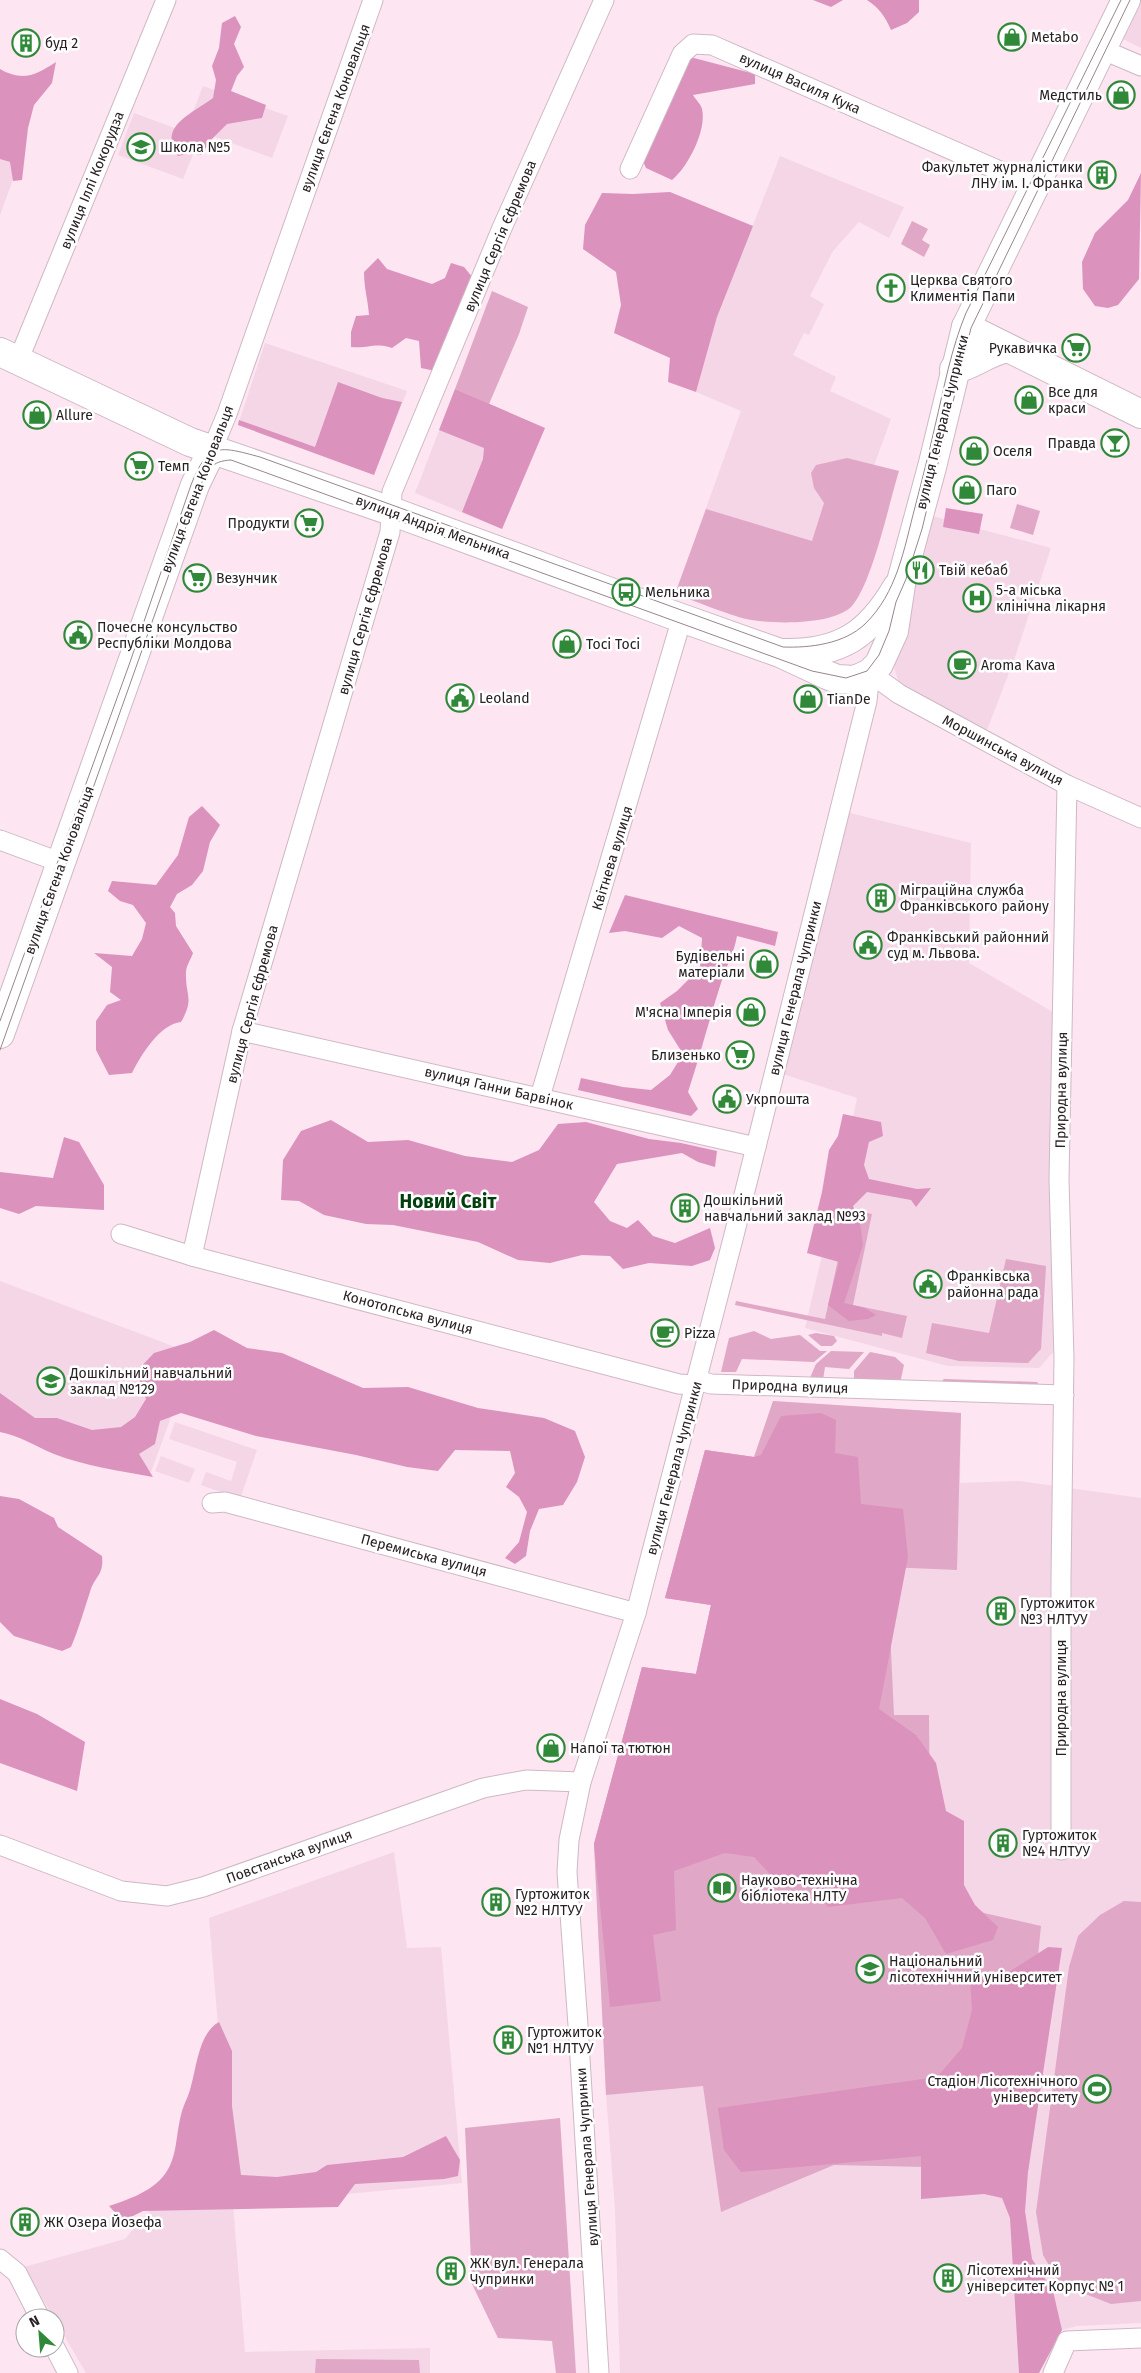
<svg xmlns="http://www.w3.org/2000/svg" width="1141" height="2373" font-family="'Fira Sans',sans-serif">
<rect width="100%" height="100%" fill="#fde5f2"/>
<g fill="#f5d6e7">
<path d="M1141 2V48L1123 39Z"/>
<path d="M203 86 288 116 272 158 202 132 183 179 118 155 134 113 185 132Z"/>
<path d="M0 135 25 146 0 215Z"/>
<path d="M780 156 904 207 889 238 859 222 833 251 810 296 824 304 809 335 804 333 793 355 836 377 830 391 891 419 851 529 879 539 866 582 850 607 825 619 783 622 741 618 675 594 741 411 696 392 717 317Z"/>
<path d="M265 343 407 391 374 475 238 425Z"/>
<path d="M455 389 545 428 502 529 415 493Z"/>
<path d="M932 516 1051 548 1014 660 985 735 900 686 894 668Z"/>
<path d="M846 812 971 843 969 963 1053 1012 1056 1349 1039 1368 948 1366 805 1328 841 1174 857 1098 783 1074Z"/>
<path d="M0 1281 194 1354 151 1472 0 1417Z"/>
<path d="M773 1401 961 1413 960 1483 1019 1481 1141 1498V2323L1077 2326 1062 2330 1039 2373H620L615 2209 606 2095 594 1844 642 1667 696 1674 711 1605 665 1598 705 1450 754 1457Z"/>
<path d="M175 1422 257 1450 240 1499 201 1485 206 1472 231 1481 237 1462 169 1439Z"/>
<path d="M161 1456 195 1469 189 1483 155 1471Z"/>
<path d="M394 1852 407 1948 441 1947 462 2183 233 2205 245 2352 430 2348V2373H86L24 2267 125 2239 172 2184 233 2204 209 1918Z"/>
</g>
<g fill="#e0a7c7">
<path d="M912 221 928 229 922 240 930 245 924 257 901 244Z"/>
<path d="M492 291 528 307 519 334 489 404 455 389Z"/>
<path d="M847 458 899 471C889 503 872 585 851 607 831 626 764 625 739 617 718 611 696 601 675 594L706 509 812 541 824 503 814 488 811 473 816 465Z"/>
<path d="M1017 504 1040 511 1033 535 1010 528Z"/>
<path d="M849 1209 872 1214 853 1305 907 1316 902 1338 882 1333V1336L735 1305 736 1301 825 1319Z"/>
<path d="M1006 1259 1046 1266 1041 1349 1028 1363 959 1361 926 1353 932 1323 989 1333Z"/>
<path d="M754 1331 771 1339 800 1335 820 1351H827L814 1362 742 1359 736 1372H721L729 1338Z"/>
<path d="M816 1333 834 1336 837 1341 832 1346H821L808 1335Z"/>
<path d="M831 1351 864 1352 849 1369 825 1367 823 1380H809L816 1364Z"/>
<path d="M870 1352 895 1357 904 1365 900 1383 854 1382V1371Z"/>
<path d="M944 1379 1037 1382 1040 1386 941 1382Z"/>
<path d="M773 1401 961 1413 957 1570 887 1567 894 1715H929L930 1826 958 1907 1041 1926 1016 2169 834 2165 721 2212 703 2086 606 2095 594 1844 642 1667 696 1674 711 1605 665 1598 705 1450 754 1457Z"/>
<path d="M1124 1901 1141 1902V2301L1111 2304 1060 2284 1043 2255 1036 2212 1069 1967 1078 1936 1100 1915Z"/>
<path d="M560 2118 576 2373H556L552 2341 498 2338 472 2284 465 2128Z"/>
<path d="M316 2359 419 2360 420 2373H315Z"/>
</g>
<g fill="#db92bd">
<path d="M813 0H843L831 7Z"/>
<path d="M867 0H919V12L907 23 891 30C885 16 879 8 867 0Z"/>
<path d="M235 16 241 27 234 44 244 67 237 76 231 91 266 105 262 118 227 124 211 140 201 155 191 153 178 156C157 126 192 114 213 98L216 80 212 66 219 48 222 23Z"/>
<path d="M690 57 755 74V84L693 95C695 99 701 104 702 109 707 130 688 167 672 180L646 168 642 159Z"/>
<path d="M56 62 52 83 34 105 28 128 22 180 13 181 10 162 0 159V69C23 82 36 75 56 62Z"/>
<path d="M1141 173 1139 279 1118 305 1108 308 1095 306 1083 289 1082 262 1095 233 1128 200Z"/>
<path d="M670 192 753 226 717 317 696 392 668 382 670 358 614 333 621 305 616 272 583 249 585 225 602 193 633 194Z"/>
<path d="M378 258 387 269 432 284 445 278 451 263 464 267 473 278 435 371 421 368 419 341 406 338 392 348C374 342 369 349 351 347V332L356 316 369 315C368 300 364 288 364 272Z"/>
<path d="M338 382 382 398 402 402 374 475 238 425 239 420 315 447Z"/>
<path d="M455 389 545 428 502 529 462 512 483 459 484 448 439 430Z"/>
<path d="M946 508 983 514 979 534 943 527Z"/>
<path d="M202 806 220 825 210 842 203 871 192 885 177 894 170 907 175 913 176 926 193 953C191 959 186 966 186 972 185 996 195 998 181 1022 160 1024 141 1055 132 1073L109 1075 96 1050V1021L107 1005 121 1000 110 992 112 967 94 953 132 956 142 939 146 923 133 905 120 901 108 891 112 881 156 885 178 855 189 817Z"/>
<path d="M625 895 778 932 775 946 737 936C734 953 726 967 721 983 709 1020 700 1056 688 1092L698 1109 691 1116 578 1090 581 1078 623 1087 651 1090 670 1075 683 1054 668 1030 660 1003 677 991 700 968 702 938 679 926 662 938 625 931 609 933Z"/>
<path d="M843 1114 881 1122 883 1136 869 1142 864 1165 869 1179 917 1189 931 1188 916 1207 911 1200 867 1192 853 1206 860 1224 863 1245 844 1303 865 1308 876 1315 868 1319 849 1321 828 1305 839 1262 807 1253 822 1192 829 1150 838 1136Z"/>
<path d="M331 1120 368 1142 408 1140 465 1156 512 1162 539 1150 558 1124 586 1122 649 1139 681 1143 717 1151 715 1167 698 1162 682 1153 617 1164 594 1202 610 1221 627 1228 638 1220 653 1236 675 1243 710 1228 715 1248 710 1260 692 1266 649 1263 623 1269 610 1256 582 1255 550 1263 518 1260 478 1242 393 1225 366 1224 324 1215 299 1201 281 1200 283 1160 301 1131Z"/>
<path d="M64 1137 79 1142 104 1185V1210L36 1206 19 1214 0 1208V1172L53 1178Z"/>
<path d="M214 1330 247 1348 282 1353 363 1388 408 1387 478 1408 544 1418 575 1431 585 1457 577 1482 563 1505 539 1509 530 1531 526 1556 515 1564 505 1558 519 1542 527 1512 519 1497 506 1487 515 1473 510 1451 455 1450 438 1471 407 1467 356 1455 256 1436 181 1413 160 1421 155 1444 139 1454 153 1477C120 1471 85 1466 54 1454 35 1446 20 1436 0 1432V1393L35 1418H57L92 1430 121 1427 135 1417 146 1399 136 1372 154 1353 190 1342Z"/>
<path d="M821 1413 836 1420 835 1453 858 1457 861 1504 903 1509 908 1557 879 1709 916 1735 936 1763 946 1811 964 1821V1885L975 1905 998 1927 993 1940 946 1954 925 1918 902 1898 828 1907 811 1881 781 1886 754 1857 725 1853 674 1871 676 1930 653 1935 661 2001 610 2007 594 1844 642 1667 696 1674 711 1605 665 1598 705 1450 754 1457 761 1455 781 1416Z"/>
<path d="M0 1496 19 1499 54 1518 58 1527 102 1556C104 1576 95 1575 90 1592 84 1610 79 1628 71 1647L62 1651 14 1636 0 1622Z"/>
<path d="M0 1699 37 1714 85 1742 77 1791 0 1763Z"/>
<path d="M1048 1947 1062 1948 1028 2172 1025 2211 1032 2259 1053 2291 1062 2330 1039 2373H1019L1010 2218 1002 2198 984 2194 921 2199V2156L741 2172 724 2150 718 2108 937 2077 962 2048 972 2010 970 1977 1009 1972Z"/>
<path d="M219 2022 232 2051V2106L241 2175 277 2177 316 2172 327 2165 403 2157 446 2136 460 2160 458 2176 444 2179 355 2184 338 2207 143 2211 123 2221 109 2206C127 2200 147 2193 160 2180 178 2162 175 2138 181 2115 183 2105 189 2096 191 2086 197 2065 199 2033 219 2022Z"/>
</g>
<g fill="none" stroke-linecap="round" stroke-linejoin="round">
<g stroke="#cfb8c5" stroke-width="21">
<g id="street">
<path d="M1101 49 1141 66"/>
<path d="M630 169 682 54 693 44 712 45 1034 186"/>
<path d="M18 361 166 0"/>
<path d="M212 450 227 414 373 0"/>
<path d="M870 673 899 694 1067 785 1141 818"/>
<path d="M0 840 62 863"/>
<path d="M242 1031 756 1147"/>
<path d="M540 1097 682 618"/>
<path d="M121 1234 192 1256 679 1384 695 1385"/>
<path d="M192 1256 242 1031 390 532 392 492 502 228 604 0"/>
<path d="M697 1380 711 1384 1064 1395"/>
<path d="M212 1503 225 1502 636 1613"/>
<path d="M0 1845 121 1891 167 1896 203 1887 483 1788 526 1780 581 1782"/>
<path d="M1061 1850V1579L1064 1358 1059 1179 1067 785"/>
<path d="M0 2259 17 2273 40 2318"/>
<path d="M55 2348 68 2373"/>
<path d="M599 2373 578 2025 567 1872 569 1840 581 1782 636 1613 734 1235 867 701 870 673"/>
<path d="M1053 2373 1067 2341 1141 2338"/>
</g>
</g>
<g stroke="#cfb8c5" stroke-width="30">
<g id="secondary">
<path d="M966 327 1141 414"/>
<path d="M0 352 190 442 391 511 670 614 780 653 827 675 837 679 855 680 870 673 879 664 894 631 902 578 932 467 966 327 1126 0"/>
<path d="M954 369C971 367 987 352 1007 348"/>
<path d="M784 653C840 654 869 635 897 587"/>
<path d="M0 1034 195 485 212 450"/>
</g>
</g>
<use href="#street" stroke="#fff" stroke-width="19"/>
<use href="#secondary" stroke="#fff" stroke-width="28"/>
<g stroke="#97868f" stroke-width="1">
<path d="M0 1021 129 665 191 485C208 442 219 446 260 457L783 647C810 648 844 644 865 624 897 593 904 549 915 507 922 480 929 453 935 426 944 388 951 349 966 313L1121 0"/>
<path d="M0 1050 200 487C207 470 211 461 231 460L812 671 846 678 867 671 879 655 889 631 896 602 906 579 922 529 971 328 1130 0"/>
</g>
</g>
<defs>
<g id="shop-ring" transform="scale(1.4375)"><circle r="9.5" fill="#fff" stroke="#308939" stroke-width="1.5"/><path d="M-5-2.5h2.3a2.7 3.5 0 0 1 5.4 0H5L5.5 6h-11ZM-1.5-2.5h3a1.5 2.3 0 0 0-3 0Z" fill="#308939"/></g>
<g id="building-ring" transform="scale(1.4375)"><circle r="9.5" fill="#fff" stroke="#308939" stroke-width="1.5"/><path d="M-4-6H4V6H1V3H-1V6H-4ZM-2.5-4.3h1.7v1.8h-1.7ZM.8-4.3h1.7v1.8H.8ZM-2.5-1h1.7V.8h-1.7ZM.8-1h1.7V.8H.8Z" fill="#308939"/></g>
<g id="school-ring" transform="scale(1.4375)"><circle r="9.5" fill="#fff" stroke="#308939" stroke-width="1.5"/><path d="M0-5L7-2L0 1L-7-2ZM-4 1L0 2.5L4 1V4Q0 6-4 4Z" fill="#308939"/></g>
<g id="church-ring" transform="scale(1.4375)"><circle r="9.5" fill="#fff" stroke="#308939" stroke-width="1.5"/><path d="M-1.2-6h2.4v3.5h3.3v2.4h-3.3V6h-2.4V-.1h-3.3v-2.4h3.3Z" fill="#308939"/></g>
<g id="supermarket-ring" transform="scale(1.4375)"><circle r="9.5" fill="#fff" stroke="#308939" stroke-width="1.5"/><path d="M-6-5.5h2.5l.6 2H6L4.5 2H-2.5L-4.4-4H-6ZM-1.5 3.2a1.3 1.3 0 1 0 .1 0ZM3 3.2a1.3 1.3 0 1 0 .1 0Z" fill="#308939"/></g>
<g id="bar-ring" transform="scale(1.4375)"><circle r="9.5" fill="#fff" stroke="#308939" stroke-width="1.5"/><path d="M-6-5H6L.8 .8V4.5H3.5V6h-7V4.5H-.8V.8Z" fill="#308939"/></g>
<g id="restaurant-ring" transform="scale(1.4375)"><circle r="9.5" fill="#fff" stroke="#308939" stroke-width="1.5"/><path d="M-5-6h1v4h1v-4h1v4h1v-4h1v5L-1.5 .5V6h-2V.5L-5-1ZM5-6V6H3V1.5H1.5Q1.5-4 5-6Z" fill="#308939"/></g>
<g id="bus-ring" transform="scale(1.4375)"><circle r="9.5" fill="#fff" stroke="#308939" stroke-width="1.5"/><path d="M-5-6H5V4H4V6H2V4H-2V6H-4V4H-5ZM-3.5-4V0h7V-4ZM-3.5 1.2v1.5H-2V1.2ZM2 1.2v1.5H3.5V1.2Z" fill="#308939"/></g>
<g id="hospital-ring" transform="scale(1.4375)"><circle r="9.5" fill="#fff" stroke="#308939" stroke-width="1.5"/><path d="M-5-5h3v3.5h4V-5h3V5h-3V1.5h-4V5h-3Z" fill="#308939"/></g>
<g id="civic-ring" transform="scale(1.4375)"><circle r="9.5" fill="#fff" stroke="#308939" stroke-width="1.5"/><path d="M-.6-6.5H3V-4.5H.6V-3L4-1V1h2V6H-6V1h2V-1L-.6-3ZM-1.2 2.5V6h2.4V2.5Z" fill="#308939"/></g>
<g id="cafe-ring" transform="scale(1.4375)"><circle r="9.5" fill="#fff" stroke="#308939" stroke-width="1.5"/><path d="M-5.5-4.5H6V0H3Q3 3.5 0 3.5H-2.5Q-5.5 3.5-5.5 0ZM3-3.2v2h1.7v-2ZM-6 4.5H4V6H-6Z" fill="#308939"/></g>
<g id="library-ring" transform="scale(1.4375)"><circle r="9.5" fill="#fff" stroke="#308939" stroke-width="1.5"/><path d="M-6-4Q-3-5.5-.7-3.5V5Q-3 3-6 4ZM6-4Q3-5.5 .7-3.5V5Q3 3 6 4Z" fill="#308939"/></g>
<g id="university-ring" transform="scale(1.4375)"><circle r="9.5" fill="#fff" stroke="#308939" stroke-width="1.5"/><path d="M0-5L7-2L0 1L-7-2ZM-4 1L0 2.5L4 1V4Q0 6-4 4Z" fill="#308939"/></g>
<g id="stadium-ring" transform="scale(1.4375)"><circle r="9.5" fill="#fff" stroke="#308939" stroke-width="1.5"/><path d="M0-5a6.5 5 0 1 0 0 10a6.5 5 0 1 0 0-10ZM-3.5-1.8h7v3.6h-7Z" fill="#308939"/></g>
</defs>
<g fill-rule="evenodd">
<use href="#shop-ring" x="1012" y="37"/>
<use href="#building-ring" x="26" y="43"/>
<use href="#shop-ring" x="1121" y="95"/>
<use href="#school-ring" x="141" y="147"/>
<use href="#building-ring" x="1102" y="175"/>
<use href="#church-ring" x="891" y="288"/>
<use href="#supermarket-ring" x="1076" y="348"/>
<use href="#shop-ring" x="1029" y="400"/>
<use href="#shop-ring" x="37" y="415"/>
<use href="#bar-ring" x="1115" y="443"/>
<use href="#shop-ring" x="974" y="451"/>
<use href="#supermarket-ring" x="139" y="466"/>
<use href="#shop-ring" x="967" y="490"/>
<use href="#supermarket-ring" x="309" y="523"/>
<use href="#restaurant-ring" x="920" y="570"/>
<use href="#supermarket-ring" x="197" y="578"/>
<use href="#bus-ring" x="626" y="592"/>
<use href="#hospital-ring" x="977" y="598"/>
<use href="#civic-ring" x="78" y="635"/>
<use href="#shop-ring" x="567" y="644"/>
<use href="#cafe-ring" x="962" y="665"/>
<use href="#civic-ring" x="460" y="698"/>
<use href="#shop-ring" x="808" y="699"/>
<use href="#building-ring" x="881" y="898"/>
<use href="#civic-ring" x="868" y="945"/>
<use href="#shop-ring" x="764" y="964"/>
<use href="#shop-ring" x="751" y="1012"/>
<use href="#supermarket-ring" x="740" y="1055"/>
<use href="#civic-ring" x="727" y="1099"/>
<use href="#building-ring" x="685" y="1208"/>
<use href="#civic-ring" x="928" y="1284"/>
<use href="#cafe-ring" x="665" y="1333"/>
<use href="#school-ring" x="51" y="1381"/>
<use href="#building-ring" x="1001" y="1611"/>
<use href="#shop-ring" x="551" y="1748"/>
<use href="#building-ring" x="1003" y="1843"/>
<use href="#library-ring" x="722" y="1888"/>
<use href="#building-ring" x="496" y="1902"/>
<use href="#university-ring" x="870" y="1969"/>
<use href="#building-ring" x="508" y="2040"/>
<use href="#stadium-ring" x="1097" y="2089"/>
<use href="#building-ring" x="25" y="2222"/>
<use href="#building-ring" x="451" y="2271"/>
<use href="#building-ring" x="948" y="2278"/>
</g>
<g text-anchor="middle" stroke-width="5" stroke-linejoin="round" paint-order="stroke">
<g font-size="14" fill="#282024" stroke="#fff" text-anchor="start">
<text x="1031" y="42">Metabo</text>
<text x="45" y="48">буд 2</text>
<text x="1102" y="100" text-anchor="end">Медстиль</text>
<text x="160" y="152">Школа №5</text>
<text x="1083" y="172" text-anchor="end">Факультет журналістики<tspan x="1083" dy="16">ЛНУ ім. І. Франка</tspan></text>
<text x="910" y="285">Церква Святого<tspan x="910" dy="16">Климентія Папи</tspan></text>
<text x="1057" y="353" text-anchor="end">Рукавичка</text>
<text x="1048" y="397">Все для<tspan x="1048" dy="16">краси</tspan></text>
<text x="56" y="420">Allure</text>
<text x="1096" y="448" text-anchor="end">Правда</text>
<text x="993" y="456">Оселя</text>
<text x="158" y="471">Темп</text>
<text x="986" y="495">Паго</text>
<text x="290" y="528" text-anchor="end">Продукти</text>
<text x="939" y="575">Твій кебаб</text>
<text x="216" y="583">Везунчик</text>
<text x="996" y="595">5-а міська<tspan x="996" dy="16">клінічна лікарня</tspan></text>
<text x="645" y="597">Мельника</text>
<text x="97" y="632">Почесне консульство<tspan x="97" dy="16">Республіки Молдова</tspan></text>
<text x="586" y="649">Тосі Тосі</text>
<text x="981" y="670">Aroma Kava</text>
<text x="479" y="703">Leoland</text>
<text x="827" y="704">TianDe</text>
<text x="900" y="895">Міграційна служба<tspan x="900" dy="16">Франківського району</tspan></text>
<text x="887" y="942">Франківський районний<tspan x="887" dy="16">суд м. Львова.</tspan></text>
<text x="745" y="961" text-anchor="end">Будівельні<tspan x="745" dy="16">матеріали</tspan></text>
<text x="732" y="1017" text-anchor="end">М'ясна Імперія</text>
<text x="721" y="1060" text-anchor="end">Близенько</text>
<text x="746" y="1104">Укрпошта</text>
<text x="704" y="1205">Дошкільний<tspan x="704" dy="16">навчальний заклад №93</tspan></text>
<text x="947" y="1281">Франківська<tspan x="947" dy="16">районна рада</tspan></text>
<text x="684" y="1338">Pizza</text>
<text x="70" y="1378">Дошкільний навчальний<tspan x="70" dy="16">заклад №129</tspan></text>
<text x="1020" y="1608">Гуртожиток<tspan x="1020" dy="16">№3 НЛТУУ</tspan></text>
<text x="570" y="1753">Напої та тютюн</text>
<text x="1022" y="1840">Гуртожиток<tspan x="1022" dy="16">№4 НЛТУУ</tspan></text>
<text x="741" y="1885">Науково-технічна<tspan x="741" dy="16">бібліотека НЛТУ</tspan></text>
<text x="515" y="1899">Гуртожиток<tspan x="515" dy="16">№2 НЛТУУ</tspan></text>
<text x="889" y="1966">Національний<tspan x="889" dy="16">лісотехнічний університет</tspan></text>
<text x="527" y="2037">Гуртожиток<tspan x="527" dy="16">№1 НЛТУУ</tspan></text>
<text x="1078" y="2086" text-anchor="end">Стадіон Лісотехнічного<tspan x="1078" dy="16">університету</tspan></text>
<text x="44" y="2227">ЖК Озера Йозефа</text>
<text x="470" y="2268">ЖК вул. Генерала<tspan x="470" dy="16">Чупринки</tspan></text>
<text x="967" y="2275">Лісотехнічний<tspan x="967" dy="16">університет Корпус № 1</tspan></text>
</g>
<g font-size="14" fill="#282024" stroke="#fff">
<text transform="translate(800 83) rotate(24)" y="5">вулиця Василя Кука</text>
<text transform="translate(335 108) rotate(-70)" y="5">вулиця Євгена Коновальця</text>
<text transform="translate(92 180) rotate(-68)" y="5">вулиця Іллі Кокорудза</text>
<text transform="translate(500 236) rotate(-67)" y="5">вулиця Сергія Єфремова</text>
<text transform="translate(942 422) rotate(-76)" y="5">вулиця Генерала Чупринки</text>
<text transform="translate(197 489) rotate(-69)" y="5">вулиця Євгена Коновальця</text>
<text transform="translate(433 527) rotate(20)" y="5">вулиця Андрія Мельника</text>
<text transform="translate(365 616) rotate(-74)" y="5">вулиця Сергія Єфремова</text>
<text transform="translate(1003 750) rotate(28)" y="5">Моршинська вулиця</text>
<text transform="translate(612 858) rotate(-73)" y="5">Квітнева вулиця</text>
<text transform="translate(59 870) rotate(-70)" y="5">вулиця Євгена Коновальця</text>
<text transform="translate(795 988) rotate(-76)" y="5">вулиця Генерала Чупринки</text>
<text transform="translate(252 1004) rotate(-75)" y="5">вулиця Сергія Єфремова</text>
<text transform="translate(499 1088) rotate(13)" y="5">вулиця Ганни Барвінок</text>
<text transform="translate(1061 1090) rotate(-89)" y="5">Природна вулиця</text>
<text transform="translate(408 1312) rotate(15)" y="5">Конотопська вулиця</text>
<text transform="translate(790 1386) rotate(2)" y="5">Природна вулиця</text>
<text transform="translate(674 1468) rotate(-75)" y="5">вулиця Генерала Чупринки</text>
<text transform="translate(424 1555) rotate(15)" y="5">Перемиська вулиця</text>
<text transform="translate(1061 1698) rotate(-90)" y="5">Природна вулиця</text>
<text transform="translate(289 1856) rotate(-20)" y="5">Повстанська вулиця</text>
<text transform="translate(587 2157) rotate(-94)" y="5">вулиця Генерала Чупринки</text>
</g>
<g font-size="19" font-weight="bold" fill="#01400c" stroke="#fff">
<text x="448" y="1208">Новий Світ</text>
</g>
</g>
<g transform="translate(40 2333) rotate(334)"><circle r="24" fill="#ffffff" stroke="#a9a6a7"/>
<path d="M0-4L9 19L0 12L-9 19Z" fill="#308939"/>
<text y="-8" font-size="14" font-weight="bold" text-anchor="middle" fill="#282024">N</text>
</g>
</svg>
